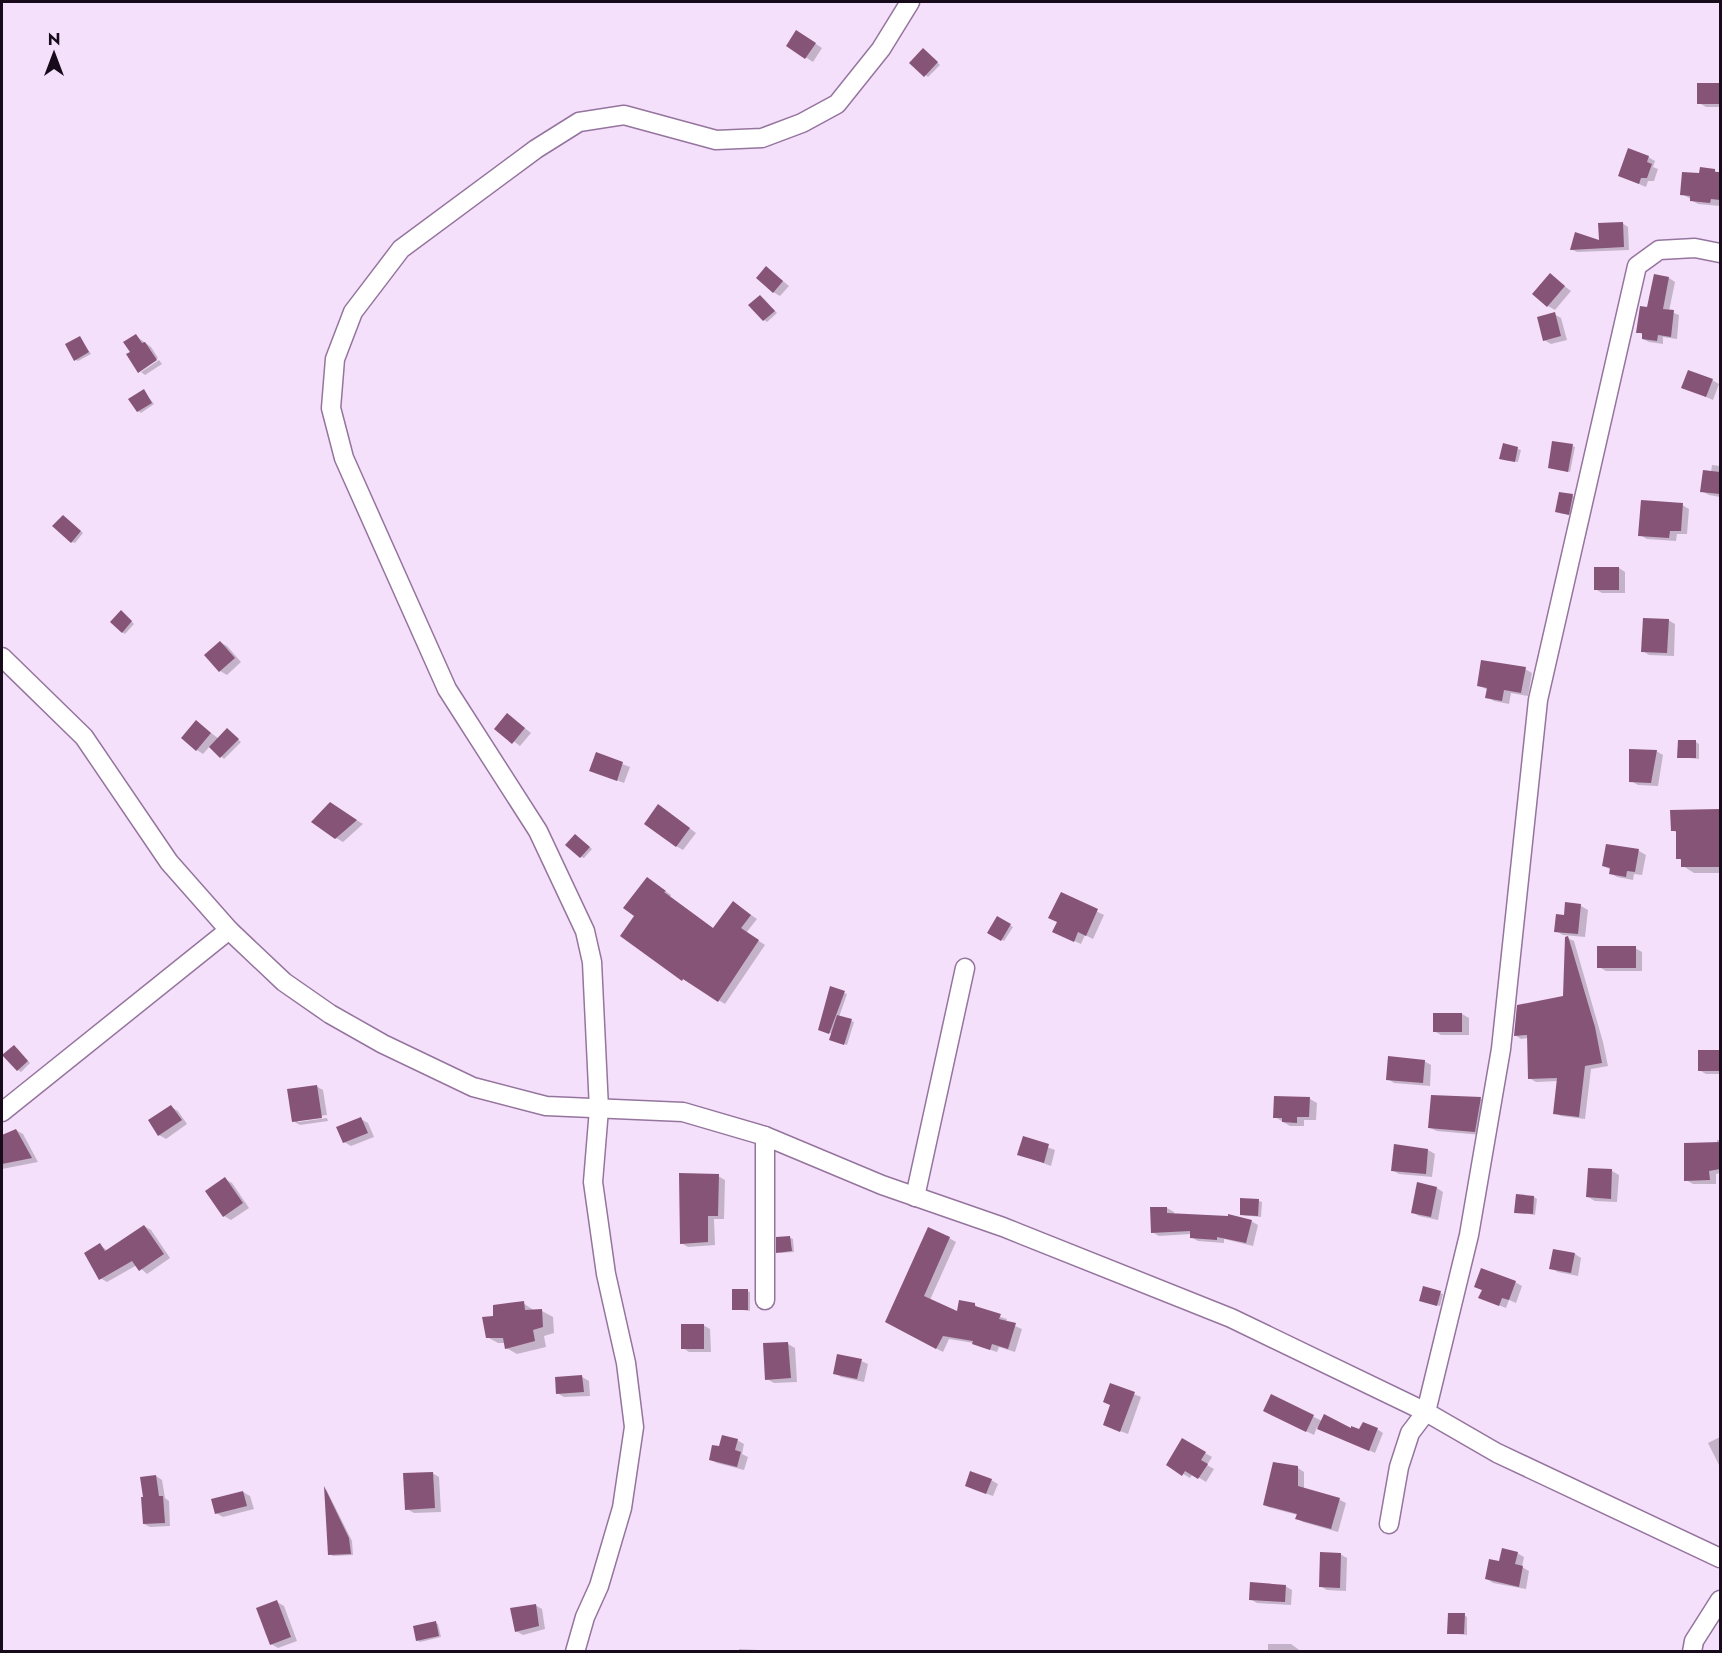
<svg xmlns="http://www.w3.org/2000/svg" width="1722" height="1653" font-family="Jost,sans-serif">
<rect width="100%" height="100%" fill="#f5e0fb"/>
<g fill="#0003">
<path d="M804 36 822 48 813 62 788 46Z"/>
<path d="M926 52 940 65 928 77 911 63Z"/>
<path d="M1699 85H1720V107H1706L1699 103Z"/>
<path d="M1648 157 1655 161 1653 167 1658 169 1654 181H1648L1646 187 1620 176Z"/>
<path d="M1714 170 1720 174V206L1698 204 1691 200V199L1682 194 1701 175Z"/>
<path d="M1622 223 1628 227 1629 250 1577 252 1571 249 1600 242Z"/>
<path d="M767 268 789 286 780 296 773 292Z"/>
<path d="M1550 275 1571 291 1555 310 1548 306Z"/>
<path d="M1655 276 1669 278 1675 282 1669 311 1679 315 1677 339 1663 337V344L1649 342 1643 339 1644 335 1638 332 1648 309Z"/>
<path d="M763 298 777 313 767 322 764 320Z"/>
<path d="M1554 314 1561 318 1567 340 1551 344 1544 340Z"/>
<path d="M136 336 151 347 158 358 140 370 132 352Z"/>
<path d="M80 338 91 354 78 361 76 360Z"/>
<path d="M159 360 162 364 145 375 141 372Z"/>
<path d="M1712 380 1719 384 1713 400 1683 387Z"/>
<path d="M144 391 154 404 141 413 138 411Z"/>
<path d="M1504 445 1521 450 1518 462 1504 460Z"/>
<path d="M1572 446 1575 447 1570 472 1549 468Z"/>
<path d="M1712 465 1720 466V497L1709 495 1702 491 1711 472Z"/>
<path d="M1560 493 1576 497 1572 515 1560 513Z"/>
<path d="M1682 505 1689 509 1687 534H1677L1676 541 1647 539 1640 535Z"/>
<path d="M66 518 83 533 75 543 72 542Z"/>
<path d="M1619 568 1625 572V593H1602L1595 589Z"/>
<path d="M124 614 134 624 125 634 122 632Z"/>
<path d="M1668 620 1675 624 1674 656 1649 655 1643 651Z"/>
<path d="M220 642 227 646 241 662 227 675 220 671Z"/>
<path d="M1525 669 1532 673 1528 696 1511 693 1509 704 1494 701 1487 697 1488 690 1478 685Z"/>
<path d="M508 715 531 733 520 746 496 728Z"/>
<path d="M197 722 219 739 230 732 241 742 224 759 210 746 203 754 197 750Z"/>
<path d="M1696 742 1699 744V759L1679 757Z"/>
<path d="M1656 751 1663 755 1658 786 1638 785 1631 781Z"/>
<path d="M597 754 630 767 624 783 591 770Z"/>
<path d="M330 804 363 824 343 842 336 838Z"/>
<path d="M665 810 696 833 683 850 676 846Z"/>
<path d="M1720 811V873H1694L1683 866V861L1678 858V833L1672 830V812Z"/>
<path d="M578 838 592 849 584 858 581 857Z"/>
<path d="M1607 846 1639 851 1646 855 1642 875 1634 874 1633 880 1617 877 1610 873 1611 870 1604 866Z"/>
<path d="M654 883 671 895 670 897 714 930 740 907 757 919 746 933 765 945 725 1004 683 979 622 935 636 916Z"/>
<path d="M1061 894 1104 915 1093 939 1085 935 1081 944 1061 935 1059 922Z"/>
<path d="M1566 904 1581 906 1588 910 1585 937 1563 935 1556 931 1565 917Z"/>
<path d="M997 918 1013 927 1004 941 989 932Z"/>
<path d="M1567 938 1574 941 1603 1042 1608 1066 1591 1069 1585 1119 1561 1116 1555 1113 1559 1081 1536 1082 1529 1078 1528 1038 1521 1039 1515 1035 1564 997Z"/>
<path d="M1635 948 1642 952V971H1606L1599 967Z"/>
<path d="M844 993 847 994 839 1017 854 1022 847 1045 834 1041 833 1034 822 1031Z"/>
<path d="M1462 1014 1469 1018V1035H1441L1434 1031Z"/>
<path d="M17 1048 30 1063 21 1072 18 1070Z"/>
<path d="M1699 1052H1720V1074H1706L1699 1070Z"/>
<path d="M1424 1061 1431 1065 1430 1086 1394 1083 1388 1079Z"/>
<path d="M316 1086 323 1090 327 1115 298 1119V1122L327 1118 328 1121 300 1125 293 1121Z"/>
<path d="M1432 1096 1481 1099 1488 1103 1482 1135 1437 1131 1430 1128Z"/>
<path d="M1310 1099 1317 1103 1316 1120H1304V1126H1290L1275 1117Z"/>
<path d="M171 1107 178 1111 187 1124 166 1139 159 1135Z"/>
<path d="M361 1119 368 1123 374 1137 351 1146 344 1142Z"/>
<path d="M16 1130 23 1134 38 1162 2 1169V1137Z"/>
<path d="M1024 1138 1055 1150 1051 1166 1019 1154Z"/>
<path d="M1717 1140H1720V1173L1716 1174V1184H1693L1686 1180 1717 1144Z"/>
<path d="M1395 1146 1428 1150 1435 1154 1432 1177 1399 1174 1392 1170Z"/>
<path d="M1612 1171 1619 1175 1617 1202 1595 1201 1588 1197Z"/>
<path d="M718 1176 725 1180 724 1219H714L715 1245 688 1247 681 1243Z"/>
<path d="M225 1179 232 1183 249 1208 231 1220 224 1216Z"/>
<path d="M1437 1188 1443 1192 1438 1220 1419 1216 1412 1212Z"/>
<path d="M1534 1197 1537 1199 1535 1215 1516 1212Z"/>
<path d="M1259 1201 1262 1202 1261 1217 1241 1215Z"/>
<path d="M1167 1208 1174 1212V1215L1251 1221 1258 1225 1253 1246 1224 1239V1243L1198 1241 1191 1237V1234L1159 1236 1152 1232Z"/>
<path d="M144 1226 151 1230 170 1258 147 1274 137 1265 107 1282 100 1278V1245L108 1251Z"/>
<path d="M790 1238 793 1239 794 1252 781 1253 778 1252Z"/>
<path d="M949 1238 956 1242 930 1300 958 1314 975 1305 981 1310 1007 1319 1006 1322 1022 1329 1015 1352 999 1347 997 1352 981 1347 974 1343 949 1339 943 1352 887 1322Z"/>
<path d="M1575 1254 1581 1258 1578 1276 1558 1272 1551 1268Z"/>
<path d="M1515 1282 1522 1286 1516 1303 1509 1300 1506 1308 1480 1298 1484 1291 1476 1287Z"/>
<path d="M747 1291 750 1292V1311L734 1309Z"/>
<path d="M1440 1293 1443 1294 1440 1306 1424 1302Z"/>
<path d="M523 1303 535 1311H542L553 1317 554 1333 544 1336 546 1347 517 1354 506 1348 505 1343H498L487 1337 495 1318Z"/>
<path d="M703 1325 710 1329 711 1352H689L683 1348Z"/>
<path d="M788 1344 795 1348 797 1382 774 1383 767 1379Z"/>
<path d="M861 1361 868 1364 864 1382 841 1377 834 1373Z"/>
<path d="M582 1377 589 1381 590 1396 564 1397 557 1393Z"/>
<path d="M1111 1385 1141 1397 1128 1434 1112 1428Z"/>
<path d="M1272 1396 1322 1421 1360 1431 1377 1429 1383 1433 1375 1453 1317 1427 1314 1435 1272 1415Z"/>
<path d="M1720 1437V1467L1708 1443Z"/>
<path d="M737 1440 744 1444 742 1454 748 1457 744 1470 717 1463 711 1460 720 1448Z"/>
<path d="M1183 1440 1212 1457 1207 1465 1214 1469 1206 1482 1193 1474 1190 1478 1168 1465Z"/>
<path d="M1298 1468 1304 1472V1489L1340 1500 1346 1503 1338 1532 1303 1522 1297 1518 1298 1515 1271 1508 1264 1505Z"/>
<path d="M432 1473 439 1477 441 1512 414 1513 407 1509Z"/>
<path d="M156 1476 162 1480 165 1498 169 1501 170 1526 150 1527 144 1524Z"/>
<path d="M991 1480 998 1484 993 1496 973 1489Z"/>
<path d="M326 1489 352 1541 353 1555 333 1556 330 1554Z"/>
<path d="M243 1492 250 1496 254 1509 223 1517 216 1513Z"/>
<path d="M1517 1553 1524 1557 1522 1567 1529 1571 1526 1589 1493 1583 1487 1579 1500 1562Z"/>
<path d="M1340 1554 1347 1558 1346 1591 1327 1590 1320 1586Z"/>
<path d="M1285 1586 1292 1590 1291 1605 1257 1603 1250 1599Z"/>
<path d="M277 1602 284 1606 297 1641 278 1648 271 1644Z"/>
<path d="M535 1605 542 1609 545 1629 523 1635 516 1631Z"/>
<path d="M1464 1615 1467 1617V1635L1448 1633Z"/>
<path d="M435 1623 438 1624 441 1637 420 1642 417 1640Z"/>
<path d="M1268 1644H1291L1302 1652H1268Z"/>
<path d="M739 1649 759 1650 762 1652H739Z"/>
</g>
<g fill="#865476">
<path d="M796 30 816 43 805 59 786 46Z"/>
<path d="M923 48 938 62 924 77 909 63Z"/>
<rect x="1697" y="83" width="23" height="21"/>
<path d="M1628 148 1649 156 1647 162 1652 164 1647 178H1641L1639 184 1618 176Z"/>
<path d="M1700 167 1715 169V172H1720V200L1711 199 1710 203 1690 201V196L1680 195 1682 172 1699 173Z"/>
<path d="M1623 222 1624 247 1570 250 1575 232 1599 240 1598 223Z"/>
<path d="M766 266 783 281 773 293 756 278Z"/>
<path d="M1550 273 1565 286 1547 307 1532 294Z"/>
<path d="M1654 274 1669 277 1663 309 1674 310 1671 337 1658 335 1657 341 1642 339V333H1636L1640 306 1647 307Z"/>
<path d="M760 295 775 311 763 321 748 305Z"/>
<path d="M1555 312 1561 336 1543 341 1537 317Z"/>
<path d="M136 334 142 343 145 342 157 360 138 373 126 354 130 352 123 342Z"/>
<path d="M80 336 89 352 74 361 65 344Z"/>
<path d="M1688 370 1713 379 1706 397 1681 388Z"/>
<path d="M144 389 152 403 137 412 128 399Z"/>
<path d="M1552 441 1573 444 1568 472 1548 468Z"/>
<path d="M1503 443 1518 447 1515 462 1499 459Z"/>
<path d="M1703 470 1720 472V494L1700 492Z"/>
<path d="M1559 492 1573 494 1569 515 1555 512Z"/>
<path d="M1641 500 1683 503 1681 531H1670L1669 538 1638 536Z"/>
<path d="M63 515 81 531 71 543 52 526Z"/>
<rect x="1594" y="567" width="25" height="23"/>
<path d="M121 610 132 621 122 633 110 622Z"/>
<path d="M1643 618 1669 619 1667 653 1641 652Z"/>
<path d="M220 641 235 658 219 672 204 655Z"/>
<path d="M1481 660 1526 667 1521 693 1504 690 1502 701 1485 698 1487 688 1477 686Z"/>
<path d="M507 713 525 728 512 744 494 729Z"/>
<path d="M196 720 211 733 196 751 181 738Z"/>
<path d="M227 728 239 739 220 758 209 747Z"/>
<path d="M1678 740H1696V758H1677Z"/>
<path d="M1629 749 1657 750 1651 783 1629 782Z"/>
<path d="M596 752 623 762 617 781 589 771Z"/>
<path d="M330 802 357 820 335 839 311 822Z"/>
<path d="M658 804 690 828 676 847 644 824Z"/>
<path d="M1720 809V867H1681V859H1676V831H1671L1670 810Z"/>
<path d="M575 834 590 847 580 858 565 845Z"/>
<path d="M1606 844 1639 849 1635 872 1627 871 1626 877 1609 874 1610 868 1602 866Z"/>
<path d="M647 877 666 891 664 892 713 928 733 901 751 915 741 928 759 940 718 1002 683 979 682 981 620 936 634 916 623 908Z"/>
<path d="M1061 892 1098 909 1086 936 1078 932 1074 942 1052 932 1057 922 1048 918Z"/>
<path d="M1565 902 1581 904 1578 934 1554 932 1556 914 1564 915Z"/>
<path d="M997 916 1011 924 1001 941 987 933Z"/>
<path d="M1568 936 1595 1027 1602 1063 1585 1066 1579 1117 1553 1114 1557 1078 1528 1079 1527 1035 1514 1036 1517 1005 1563 996 1565 937Z"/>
<rect x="1597" y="946" width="39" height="22"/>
<path d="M830 986 845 991 829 1034 818 1030Z"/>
<rect x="1433" y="1013" width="29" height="19"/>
<path d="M837 1015 852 1019 844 1045 829 1040Z"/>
<path d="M14 1045 28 1061 17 1071 2 1055Z"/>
<rect x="1698" y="1050" width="22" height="21"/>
<path d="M1388 1056 1425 1060 1423 1083 1386 1080Z"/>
<path d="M317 1085 322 1118 292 1122 287 1089Z"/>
<path d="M1431 1095 1481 1097 1475 1132 1428 1128Z"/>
<path d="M1274 1096 1310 1097 1309 1117H1297V1123L1282 1122V1118H1273Z"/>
<path d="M171 1105 182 1120 158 1136 148 1120Z"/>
<path d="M361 1117 368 1133 343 1143 336 1127Z"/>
<path d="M16 1129 32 1158 2 1164V1135Z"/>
<path d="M1023 1136 1049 1144 1044 1163 1017 1155Z"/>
<path d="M1720 1142V1169L1709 1171 1710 1180 1684 1181V1143Z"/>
<path d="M1394 1144 1428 1149 1426 1174 1391 1171Z"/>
<path d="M1588 1168 1612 1169 1611 1199 1586 1197Z"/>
<path d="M679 1173 719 1174 718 1216H708V1242L680 1244Z"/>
<path d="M225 1177 243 1203 223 1217 205 1191Z"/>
<path d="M1417 1182 1437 1187 1431 1217 1411 1213Z"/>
<path d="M1516 1194 1534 1196 1533 1214 1514 1213Z"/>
<path d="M1240 1198 1259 1199 1258 1216 1240 1215Z"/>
<path d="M1150 1207H1167V1213L1228 1216V1214L1252 1220 1246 1243 1217 1237V1240L1190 1238V1231L1151 1233Z"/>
<path d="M144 1225 164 1254 139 1271 132 1261 99 1280 84 1253 100 1243 105 1251Z"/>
<path d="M928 1227 950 1237 924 1296 957 1311 959 1300 975 1303V1306L1001 1314 999 1319 1016 1323 1008 1349 992 1344 990 1350 972 1344 973 1341 943 1336 936 1349 885 1322Z"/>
<path d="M790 1236 792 1251 776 1253V1237Z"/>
<path d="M1553 1249 1575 1253 1571 1273 1549 1269Z"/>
<path d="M1481 1268 1516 1281 1509 1300 1502 1298 1499 1306 1478 1298 1482 1290 1474 1287Z"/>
<path d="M1423 1286 1441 1291 1437 1306 1419 1301Z"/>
<rect x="732" y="1289" width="16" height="21"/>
<path d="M524 1301 525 1310 542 1309 543 1327 533 1330 535 1341 505 1349 503 1338H486L482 1317 493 1316V1305Z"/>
<rect x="681" y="1324" width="23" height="25"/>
<path d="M788 1342 791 1378 765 1380 763 1343Z"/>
<path d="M837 1354 862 1359 857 1379 833 1374Z"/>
<path d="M582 1375 584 1392 556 1394 555 1377Z"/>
<path d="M1110 1383 1135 1392 1120 1432 1103 1425 1110 1405 1103 1402Z"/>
<path d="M1271 1394 1314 1415 1306 1432 1263 1411Z"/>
<path d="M1324 1414 1351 1428V1426L1359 1429 1363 1422 1378 1428 1369 1451 1317 1429Z"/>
<path d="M722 1435 738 1439 735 1450 741 1452 737 1467 709 1460 712 1445 719 1446Z"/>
<path d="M1182 1438 1206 1452 1201 1460 1208 1464 1198 1479 1185 1471 1182 1476 1166 1465Z"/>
<path d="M1273 1462 1298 1466V1486L1340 1498 1331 1529 1295 1519 1297 1514 1263 1505Z"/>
<path d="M970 1471 992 1479 986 1494 965 1486Z"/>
<path d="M433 1472 435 1508 405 1510 403 1473Z"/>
<path d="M156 1475 159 1496H163L165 1523 143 1524 141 1497H143L140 1477Z"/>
<path d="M324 1486 349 1538 351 1554 328 1555Z"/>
<path d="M243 1491 247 1506 215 1514 211 1499Z"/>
<path d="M1502 1548 1518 1552 1515 1564 1523 1566 1519 1587 1485 1579 1489 1559 1499 1561Z"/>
<path d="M1320 1552 1341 1553 1340 1588 1319 1587Z"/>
<path d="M1250 1582 1286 1585 1285 1602 1249 1600Z"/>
<path d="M277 1600 291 1637 270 1645 256 1608Z"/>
<path d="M536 1604 539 1626 515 1632 510 1608Z"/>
<path d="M1448 1613H1465L1464 1634H1447Z"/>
<path d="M436 1621 439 1636 416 1641 413 1626Z"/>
</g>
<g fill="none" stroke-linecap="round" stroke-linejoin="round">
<g stroke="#95749e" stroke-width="21">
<g id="street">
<path d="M2 657 84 737 169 862 229 930 284 982 330 1014 383 1044 473 1087 546 1106 683 1112 765 1136 882 1185 1003 1227 1231 1318 1426 1412 1497 1453 1720 1558"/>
<path d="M2 1112 229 930"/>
<path d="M915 1197 965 968"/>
<path d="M765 1300V1136"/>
<path d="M1389 1524 1399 1467 1410 1433 1426 1412 1469 1235 1501 1049 1538 700 1637 266 1659 250 1695 248 1720 253"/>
<path d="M575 1652 585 1617 599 1586 622 1508 634 1427 626 1363 606 1274 593 1182 599 1109 592 962 585 931 538 831 447 689 344 458 331 408 335 359 353 312 401 249 536 149 579 122 624 115 716 140 762 138 802 123 837 104 881 49 910 2"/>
<path d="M1692 1652 1694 1641 1720 1600"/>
</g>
</g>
<use href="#street" stroke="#fff" stroke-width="18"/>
</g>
<rect width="1722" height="1653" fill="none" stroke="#170a1a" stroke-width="6"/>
<g transform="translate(54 54)" stroke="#f5e0fb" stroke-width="4.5" paint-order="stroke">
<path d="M0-4.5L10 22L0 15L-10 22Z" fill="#170a1a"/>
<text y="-9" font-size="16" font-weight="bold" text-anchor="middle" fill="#170a1a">N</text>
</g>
</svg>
